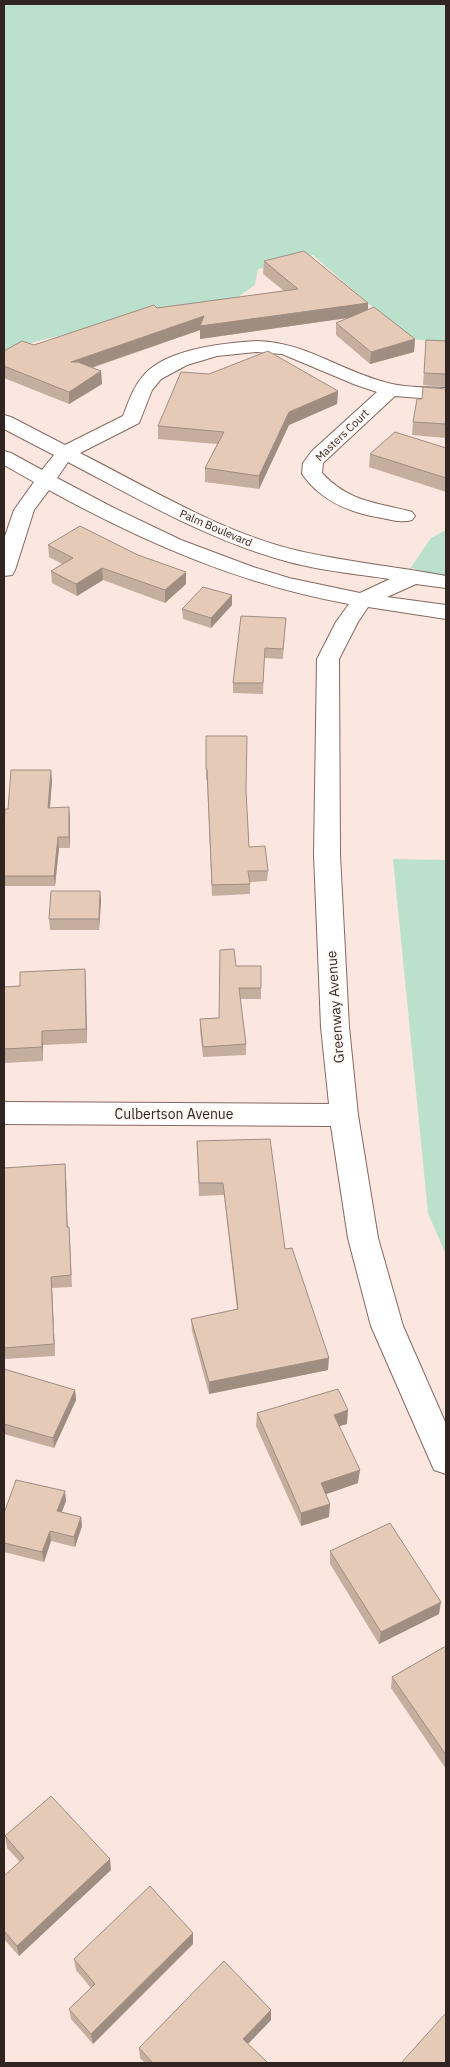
<svg xmlns="http://www.w3.org/2000/svg" width="450" height="2067" font-family="'IBM Plex Sans',sans-serif">
<rect width="100%" height="100%" fill="#fbe7e0"/>
<g fill="#bbe1cd">
<path d="M4 4H446V342L409 339 313 255 258 269 255 285 238 297 222 304 85 329 4 350Z"/>
<path d="M446 530V575L418 572 414 568 409 570 431 538Z"/>
<path d="M393 859 446 860V1255L428 1213Z"/>
</g>
<g fill="none" stroke-linecap="round" stroke-linejoin="round">
<g stroke="#85695f" stroke-width="2">
<path id="minor" d="M256 341C304 342 336 368 381 381 402 388 424 387 446 388V400L395 396 323 463 322 473C350 503 376 502 412 512L415 516 412 520C402 523 392 520 382 518 350 513 321 501 302 474L303 463 312 451 377 392 356 385 282 354 256 352 217 356 187 365 161 379 152 390 139 423 80 453C151 489 222 533 299 551 347 562 398 567 446 576V588L416 584 387 597 446 605V619L368 607 358 622 339 659 340 855 349 1027 358 1115 378 1238 403 1326 446 1424V1474L434 1470 371 1326 348 1238 331 1126 4 1124V1102L329 1104 321 1027 314 855 317 659 336 622 349 604C242 585 143 542 49 490L34 510 15 570 12 575 4 576V539L14 510 34 482 4 465V451L11 453 42 470 54 455 4 429V415L11 417 65 445 123 416C129 401 133 387 144 375 166 349 224 343 256 341ZM68 462C140 500 210 541 289 562 322 571 357 574 390 579L360 593 289 578 253 567 181 540 112 507 57 478Z"/>
</g>
<use href="#minor" fill="#fff" fill-rule="evenodd"/>
</g>
<g fill="#c5ae9e">
<path d="M264 261 368 303V310L415 339 414 352 370 364 336 335V323L348 318 200 339V330L92 368 101 371 102 384 69 404 4 378V351L34 345 157 308 284 291 263 274Z"/>
<path d="M426 340 446 341V387L423 385Z"/>
<path d="M446 389V438L412 435 413 422 422 399Z"/>
<path d="M338 391 337 404 289 425 259 489 205 482V468L217 444 158 439V426Z"/>
<path d="M446 448V492L369 467 370 454Z"/>
<path d="M48 545 186 584 165 603 103 580 77 596 52 583 51 571 62 564 49 557Z"/>
<path d="M232 605 211 628 183 619 182 609Z"/>
<path d="M241 616 285 628 283 659 264 658 263 694 233 693V683Z"/>
<path d="M206 736 246 791 249 847 268 871 267 881 250 882V894L212 896 207 780 206 779Z"/>
<path d="M52 780 50 808 70 818V848H59L55 886H4V825L8 809Z"/>
<path d="M100 891 101 901 99 930H50L49 919Z"/>
<path d="M236 966H261V999H240L246 1044V1055L203 1057 200 1030V1019L219 1018Z"/>
<path d="M85 969 87 1043 43 1045V1061L4 1063V987L20 986Z"/>
<path d="M197 1141 285 1249 328 1370 209 1394 192 1331 191 1319 237 1310 224 1195 199 1196Z"/>
<path d="M65 1164 67 1227H69L70 1239 72 1287 52 1288 55 1356 4 1359V1168Z"/>
<path d="M4 1369 75 1390 76 1400 54 1448 4 1434Z"/>
<path d="M257 1413 347 1424 339 1426 358 1483 326 1494 329 1517 301 1526 256 1426Z"/>
<path d="M66 1501 62 1512 81 1517 82 1526 75 1547 51 1541 44 1562 4 1552V1513Z"/>
<path d="M330 1551 439 1614 379 1644 330 1564Z"/>
<path d="M446 1646V1769L391 1688 392 1677Z"/>
<path d="M5 1836 111 1870 19 1956 4 1939V1876L20 1862 7 1848Z"/>
<path d="M193 1933V1944L93 2044 71 2019 69 2009 91 1988 76 1970 74 1959Z"/>
<path d="M271 2020 248 2044 268 2063H145L140 2058 139 2048Z"/>
</g>
<g fill="#a08d81">
<path d="M368 303V315L200 339V330L72 374 71 362 204 316Z"/>
<path d="M415 339 414 352 370 364 371 352Z"/>
<path d="M101 371 102 384 69 404V392Z"/>
<path d="M338 391 337 404 289 425 259 489V476L289 412Z"/>
<path d="M102 568 103 580 77 596 76 584Z"/>
<path d="M186 572V584L165 603V590Z"/>
<path d="M232 595V605L211 628V618Z"/>
<path d="M51 770 52 780 49 818 48 808Z"/>
<path d="M69 807 70 818V848L69 837Z"/>
<path d="M58 837 59 848 55 886 54 876Z"/>
<path d="M100 891 101 901 99 930V919Z"/>
<path d="M85 969 86 983 87 1043 86 1029Z"/>
<path d="M42 1031 43 1045V1061L42 1047Z"/>
<path d="M65 1164 66 1176 68 1239 67 1227Z"/>
<path d="M51 1277 52 1288 55 1356 54 1344Z"/>
<path d="M329 1358 328 1370 209 1394V1382Z"/>
<path d="M75 1390 76 1400 54 1448 53 1438Z"/>
<path d="M348 1410 347 1424 333 1428 334 1415Z"/>
<path d="M360 1470 358 1483 321 1496V1483Z"/>
<path d="M65 1491 66 1501 58 1521 57 1511Z"/>
<path d="M330 1504 329 1517 301 1526V1513Z"/>
<path d="M81 1517 82 1526 75 1547 74 1537Z"/>
<path d="M50 1531 51 1541 44 1562 42 1552Z"/>
<path d="M441 1602 439 1614 379 1644 381 1632Z"/>
<path d="M110 1859 111 1870 19 1956 17 1946Z"/>
<path d="M193 1933V1944L93 2044 91 2034Z"/>
<path d="M271 2010V2020L243 2049V2039Z"/>
</g>
<g fill="#e5cab8" stroke="#a08d81">
<path d="M304 251 368 303 200 326 204 316 71 362H78L101 371 69 392 4 366V351L22 341 34 345 154 305 157 308 298 289 264 261Z"/>
<path d="M374 307 415 339 371 352 336 323Z"/>
<path d="M426 340 446 341V374L424 373Z"/>
<path d="M268 351 338 391 289 412 259 476 205 468 224 432 158 426 181 372 209 374Z"/>
<path d="M423 387 446 389V424L413 422 417 399H422Z"/>
<path d="M395 432 446 448V478L370 454Z"/>
<path d="M80 526 138 555 186 572 165 590 102 568 76 584 51 571 73 558 48 545Z"/>
<path d="M203 587 232 595 211 618 182 609Z"/>
<path d="M241 616 286 618 283 649 265 648 263 683H233Z"/>
<path d="M206 736H247L246 791 249 847 265 846 268 871H248L250 884 212 885 207 769H206Z"/>
<path d="M11 770H51L48 808 69 807V837H58L54 876H4V825L5 809H8Z"/>
<path d="M51 891H100L99 919H49Z"/>
<path d="M234 949 236 966H261V988H239L246 1044 203 1047 200 1019 219 1018 220 950Z"/>
<path d="M85 969 86 1029 42 1031V1047L4 1049V987L20 986V972Z"/>
<path d="M270 1139 285 1249 292 1248 329 1358 209 1382 191 1319 238 1309 223 1183H199L197 1141Z"/>
<path d="M65 1164 67 1227H69L71 1275 51 1277 54 1344 4 1348V1168Z"/>
<path d="M4 1369 75 1390 53 1438 4 1424Z"/>
<path d="M338 1389 348 1410 334 1415 360 1470 321 1483 330 1504 301 1513 257 1413Z"/>
<path d="M16 1480 65 1491 57 1511 81 1517 74 1537 50 1531 42 1552 4 1543V1513Z"/>
<path d="M390 1523 441 1602 381 1632 330 1551Z"/>
<path d="M446 1646V1755L392 1677Z"/>
<path d="M51 1796 110 1859 17 1946 4 1931V1876L24 1858 5 1836Z"/>
<path d="M150 1886 193 1933 91 2034 69 2009 95 1984 74 1959Z"/>
<path d="M224 1961 271 2010 243 2039 268 2063H153L139 2048Z"/>
<path d="M446 2013V2063H401Z"/>
</g>
<g text-anchor="middle" stroke-width="4" stroke-linejoin="round" paint-order="stroke">
<g font-size="11" fill="#312521" stroke="#fef8f5">
<text transform="translate(342 435) rotate(-44)" y="4">Masters Court</text>
<text transform="translate(216 528) rotate(23)" y="4">Palm Boulevard</text>
</g>
<g font-size="14" fill="#312521" stroke="#fef8f5">
<text transform="translate(335 1007) rotate(-94)" y="5">Greenway Avenue</text>
<text x="174" y="1119">Culbertson Avenue</text>
</g>
</g>
<rect width="450" height="2067" fill="none" stroke="#312521" stroke-width="10"/>
</svg>
